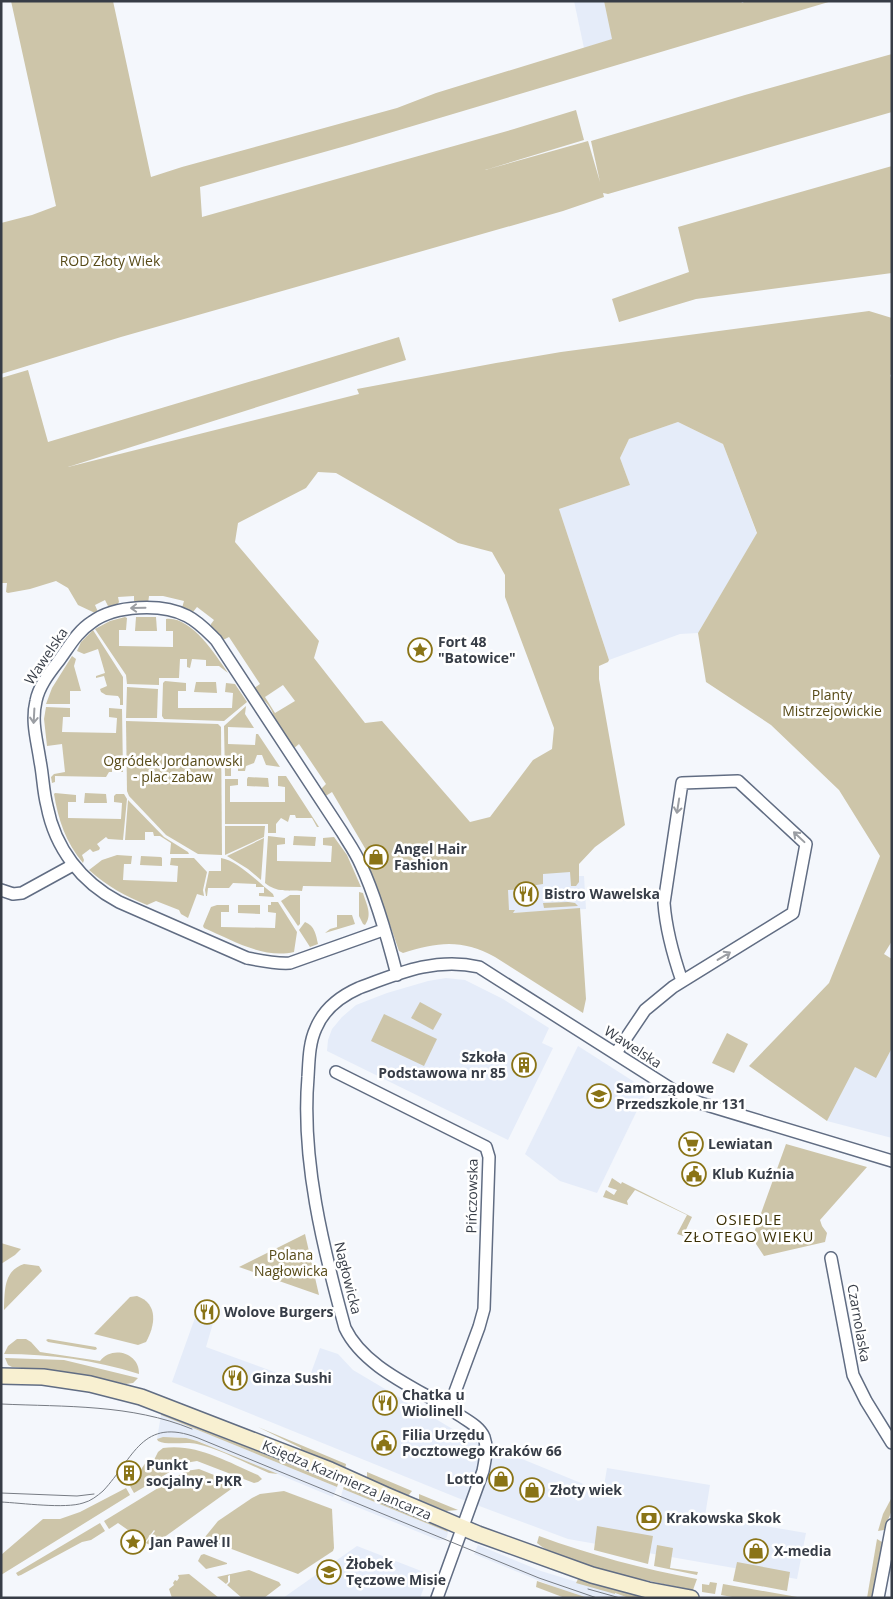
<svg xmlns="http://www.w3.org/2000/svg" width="893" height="1599" font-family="'Open Sans',sans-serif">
<rect width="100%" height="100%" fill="#f4f7fc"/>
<g fill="#e5ecf9">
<path d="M574 1H604L613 39 584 48Z"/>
<path d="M678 422 723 444 757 534 698 633 680 634 609 660 559 509 630 485 620 458 629 439Z"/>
<path d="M579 864V876H584L586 909 511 913 503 908 501 894 537 870Z"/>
<path d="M446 978 465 980 503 999 549 1028 542 1043 553 1048 508 1140 327 1051 328 1040 332 1029 342 1017 356 1005 387 993 428 981Z"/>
<path d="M578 1046 647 1090 597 1193 560 1181 525 1154Z"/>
<path d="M892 1048V1138L827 1121 855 1066 876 1077Z"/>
<path d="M201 1301 218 1306 206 1347 307 1384 320 1348 338 1354 353 1370 461 1434 603 1492 607 1468 710 1485 705 1516 806 1533 797 1579 568 1539 458 1498 172 1382Z"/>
<path d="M161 1415 337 1487 333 1497 198 1441 175 1437 157 1439Z"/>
<path d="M343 1489 448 1532 447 1537 443 1540H438L340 1500Z"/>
<path d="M478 1545 541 1571 629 1598H588L557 1588 474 1554Z"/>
<path d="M357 1546 429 1574 420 1598H283Z"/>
</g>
<g fill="#cdc5a9" fill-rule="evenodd">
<path d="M11 1H113L151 177 182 167 397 108 436 93 612 39 604 1H741L742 3 746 1H832L349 145 200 187 202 217 514 129 576 110 584 140 485 170 588 141 600 182 591 141 745 95 892 54V112L608 194 603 193 604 197 563 211 121 337 1 374V223L32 215 56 206Z"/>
<path d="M892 166V273L696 299 619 322 612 299 689 272 678 227Z"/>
<path d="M869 311 892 318V374L890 375 892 381V941L884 954 892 959V1048L876 1078 855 1067 827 1121 749 1066 829 983 880 856 839 790 771 725 706 682 698 633 757 533 723 444 678 422 629 439 620 458 630 485 559 509 609 660 608 662 599 666V679L625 825 595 847 579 864V882L576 886H571L570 872 543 874V884L530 886 529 889 508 890 509 910H515L513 913 580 908 586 999 583 1013 495 957C462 939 438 942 403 953L399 951 379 893 374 887 364 862 371 858 375 865 381 862 377 854 364 860 363 858 369 855 332 792 324 797 320 790 326 784 299 744 293 749 274 720C274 706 260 698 253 689L260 684 229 637 221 641 211 627V624L214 620 197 607 193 612H190L182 608 184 601 163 596H149L148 604 136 603 134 601V596L118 597 119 602 117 605 108 606 105 600 95 605 98 612 95 613 78 605 68 588 56 581 30 589 8 593 6 592 7 583H1V378L28 370 48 442 399 337 406 360 68 467 359 394 357 389 496 363 561 352ZM318 472 336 473 458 543 492 552 505 575V597L554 728 552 749 533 760 490 817 470 822 382 721 365 723 314 658 319 641 235 542 238 523 306 488ZM283 685 295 701 275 713 265 697Z"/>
<path d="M125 617 127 618 126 630H119V646L173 647V631H166V619C191 616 215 654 228 673L219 666H206V660L192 659 190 668 187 667V659H180L179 678H159V685L127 684 126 675 95 629 110 621Z"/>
<path d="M136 617H156L157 631H135Z"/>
<path d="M93 630 123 677V705H120V699L118 696 106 695 101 692 100 689 107 686 104 676 96 678V676L105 673 98 649 84 654 77 651 81 642Z"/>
<path d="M72 656 76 659 74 666 81 691H70V704H46L52 688Z"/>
<path d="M165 681 186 683V691H178V708H232L233 693 225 692 226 683 235 684 247 702 224 721 164 719 162 716 163 683Z"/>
<path d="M196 682H216L217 693 194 692Z"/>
<path d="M127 687 158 689 157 718H126Z"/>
<path d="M246 706 245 714 254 728 228 727V744L255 745 256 734H258L280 767 266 765 262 755H257L254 763 246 766 245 771H238V768L231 767V776H225L224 726Z"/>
<path d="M46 707 70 708V717H63L62 732 116 733 117 718 109 717V708L122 709 123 772H121V762L112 761V772H109L106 777 55 776V782L52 783 51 777 54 774 65 772 62 744 47 746 44 719Z"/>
<path d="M126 721 218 724 221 727 222 855 198 854 166 835 129 796 127 791Z"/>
<path d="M278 776H286L319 827H317L312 818H296L295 815H290L288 822 281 818 276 824V833H268V824H225V779H238V785L230 786V802H285V787L278 786Z"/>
<path d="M248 777 268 778 269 787 247 786V779Z"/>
<path d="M55 793 76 795V802H68V818L121 819 122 803 114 802V796L116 794H124L127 799 123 840 108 839 106 837 97 844 100 848 99 850 93 852 90 849 82 855 84 860 83 863C66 843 58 819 54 794Z"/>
<path d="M85 793 106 794 107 803H84Z"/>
<path d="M128 800 164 837 188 852 189 854H170L171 843 160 836H154L153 832H145V840H125Z"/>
<path d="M225 826H265L264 837 225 855Z"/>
<path d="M268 836 285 838V844L277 845V861L331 862 332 846 323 845V838L334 837 347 855 361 887 303 886 302 891C288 890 277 893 265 883Z"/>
<path d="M294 836 316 837 315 846 293 845Z"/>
<path d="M264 838 261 880 248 869 227 856Z"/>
<path d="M117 855 132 856 131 864H124L123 880 177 882 178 866 170 865 171 858H194L207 872 203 890 204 896 197 894 188 918 181 914 179 910 156 901 147 905C125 896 107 886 89 870L102 860Z"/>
<path d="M141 856 161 857 162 858V866L140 865Z"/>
<path d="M221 858C237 860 260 884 273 894L274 897 259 896V893H264V887H256V884L233 883 229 888H208L207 896H206L205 890 209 871H221Z"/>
<path d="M359 892 363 893C366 904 373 914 365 925L363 924 359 916Z"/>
<path d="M290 895H300V924L298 926 281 901Z"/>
<path d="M271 902H278L297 932 294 952C263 959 232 940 204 928L203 926 211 907 217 905H229V912H221V927L275 928 276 913 268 912V905H271Z"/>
<path d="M568 902 575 903 578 906 544 908 543 903Z"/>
<path d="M238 905H260V914L238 913Z"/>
<path d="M337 915H352L355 924 325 933 330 929 337 927Z"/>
<path d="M305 922C315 926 316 935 318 944L310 947 299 930Z"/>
<path d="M420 1002 442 1014 433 1030 411 1018Z"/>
<path d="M384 1014 437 1039 424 1066 371 1041Z"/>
<path d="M727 1033 748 1044 734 1073 712 1063Z"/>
<path d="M786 1144 867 1167 820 1220 822 1226 827 1233 825 1242 764 1256 756 1244 755 1230Z"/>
<path d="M612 1178 621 1184 622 1182 692 1217 683 1236 677 1234 687 1215 635 1190 627 1201 628 1205 603 1197 606 1190 614 1195 617 1190 608 1187Z"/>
<path d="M305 1234 319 1295 239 1267Z"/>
<path d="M1 1243 21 1249 15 1255 1 1264Z"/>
<path d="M24 1264 39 1266 42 1271 4 1310C5 1291 3 1271 24 1264Z"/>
<path d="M137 1296C159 1304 155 1326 146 1342L138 1345 94 1334 130 1297Z"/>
<path d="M17 1339H26L31 1342 40 1352 100 1361C112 1345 140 1353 139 1374 94 1360 51 1354 4 1354L8 1346Z"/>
<path d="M48 1339 96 1347 97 1349 95 1350 48 1342 46 1340Z"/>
<path d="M5 1358 64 1360 138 1378 133 1383 126 1384 65 1372 12 1367 8 1365Z"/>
<path d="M162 1412 338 1484 337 1487 161 1415Z"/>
<path d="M258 1427 346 1464 345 1470 300 1452 301 1448Z"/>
<path d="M163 1437 186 1438 197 1441 278 1474 269 1473C248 1464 219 1449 197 1444 185 1441 169 1446 158 1441L157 1439Z"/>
<path d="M163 1448C196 1443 228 1462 258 1475L262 1479 258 1482 254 1483 197 1461 185 1463 134 1493 130 1486 146 1462H153L158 1452Z"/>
<path d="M199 1469 229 1481 233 1484 234 1487 152 1546 146 1543 155 1531 154 1530 145 1542 118 1523 109 1529 104 1521 186 1471Z"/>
<path d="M367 1472 412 1491 408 1496 367 1479Z"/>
<path d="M344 1486 444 1527 448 1532 343 1489Z"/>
<path d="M126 1488 130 1495 1 1575V1555L43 1519H60L80 1512Z"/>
<path d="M284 1491 332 1509 334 1548 333 1551 298 1574 221 1545 205 1537 218 1521 252 1498 260 1494Z"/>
<path d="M419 1494 458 1510 446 1511 419 1500Z"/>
<path d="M892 1497V1510L884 1530 878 1531 883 1514Z"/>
<path d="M100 1523 105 1531 91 1540 82 1542 21 1575 18 1576 16 1573Z"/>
<path d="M597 1526 653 1536 648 1564 594 1550Z"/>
<path d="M539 1536C591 1555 643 1569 697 1579L693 1590C653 1582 614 1574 575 1561 561 1556 548 1552 537 1543Z"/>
<path d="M877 1539 882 1542 873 1598H867Z"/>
<path d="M657 1545 673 1548 670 1568 698 1572 697 1575 654 1566Z"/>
<path d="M204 1554 227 1563V1564L206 1569 198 1561 201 1555Z"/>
<path d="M737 1562 790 1572 787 1591 733 1581Z"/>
<path d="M249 1570 279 1582 281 1585 264 1598H242L227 1585 230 1582V1575L228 1576V1582L226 1584 217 1577Z"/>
<path d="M189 1574 219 1598H172L169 1589 174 1585 173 1583 175 1580 177 1581 179 1578 178 1575Z"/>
<path d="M578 1579 648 1598H629L615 1593V1594L576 1583Z"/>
<path d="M537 1581 588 1598H565L536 1587Z"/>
<path d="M710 1582 717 1583 715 1594 702 1592V1584L709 1585Z"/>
<path d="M723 1584 803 1598H738L721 1595Z"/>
</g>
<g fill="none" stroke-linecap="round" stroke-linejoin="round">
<g stroke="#616d83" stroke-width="14">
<g id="street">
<path d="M1 890 13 894 22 893 73 865"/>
<path d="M383 930 290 963C276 964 262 961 247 958L119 902C81 882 55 848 47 806 43 791 43 775 40 761 37 740 31 722 36 701 39 685 51 671 60 659 70 645 78 631 92 622 115 605 162 603 187 616 199 622 207 631 216 640L342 832C348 842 356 853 361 865 376 897 388 940 397 975"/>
<path d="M616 1053 645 1010 673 987 793 913 806 844 738 781 682 783 664 903C666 930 673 955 682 981"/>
<path d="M336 1072 486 1147 489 1157 484 1309 479 1327 449 1408"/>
<path d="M831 1258 853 1375 866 1401 892 1443"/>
<path d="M437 1598 483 1471C485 1461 488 1448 484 1437 480 1427 468 1421 459 1415 422 1390 365 1370 345 1328 323 1248 301 1159 308 1077 309 1060 309 1043 316 1028 324 1009 341 996 359 988 399 973 436 957 479 967L676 1092 700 1103 892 1161"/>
<path d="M878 1598 892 1525"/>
</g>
</g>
<g stroke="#616d83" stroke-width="18">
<path id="secondary" d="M1 1376 43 1377 90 1384 141 1397 330 1470 388 1496 478 1534 592 1575 648 1590 691 1598"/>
</g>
<use href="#street" stroke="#fff" stroke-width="11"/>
<use href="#secondary" stroke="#f8f0d1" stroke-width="15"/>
<g stroke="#777c84" stroke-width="1">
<path d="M1 1404C66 1407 131 1404 192 1429"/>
<path d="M1 1493 77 1496 94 1494"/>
<path d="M1 1502C22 1503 65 1509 83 1503 91 1501 97 1496 103 1491 134 1458 142 1416 198 1438L539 1578 597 1598"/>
<path d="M588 1589 620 1598"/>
</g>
</g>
<defs><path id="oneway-shaft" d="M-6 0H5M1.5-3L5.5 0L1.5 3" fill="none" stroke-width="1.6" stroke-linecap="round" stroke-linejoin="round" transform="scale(1.25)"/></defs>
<g stroke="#9b9ea3">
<use href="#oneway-shaft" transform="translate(138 608) rotate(179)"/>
<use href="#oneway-shaft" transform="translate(34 716) rotate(93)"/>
<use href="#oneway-shaft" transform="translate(678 806) rotate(99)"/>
<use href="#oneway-shaft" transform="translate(799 837) rotate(-137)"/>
<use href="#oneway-shaft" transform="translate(724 956) rotate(-31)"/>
</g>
<defs>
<g id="sight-ring" transform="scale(1.25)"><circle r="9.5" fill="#fff" stroke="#8a7417" stroke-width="1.5"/><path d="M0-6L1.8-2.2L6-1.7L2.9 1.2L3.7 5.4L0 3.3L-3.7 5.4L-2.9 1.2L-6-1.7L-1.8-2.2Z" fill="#8a7417"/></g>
<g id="shop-ring" transform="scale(1.25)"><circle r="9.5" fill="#fff" stroke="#8a7417" stroke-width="1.5"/><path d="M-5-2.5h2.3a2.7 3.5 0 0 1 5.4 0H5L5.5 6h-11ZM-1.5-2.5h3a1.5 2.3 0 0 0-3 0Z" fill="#8a7417"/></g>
<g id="restaurant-ring" transform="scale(1.25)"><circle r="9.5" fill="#fff" stroke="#8a7417" stroke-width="1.5"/><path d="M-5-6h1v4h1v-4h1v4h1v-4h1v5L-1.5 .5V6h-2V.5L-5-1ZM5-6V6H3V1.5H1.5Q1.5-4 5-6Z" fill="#8a7417"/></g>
<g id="building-ring" transform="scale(1.25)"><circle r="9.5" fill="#fff" stroke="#8a7417" stroke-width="1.5"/><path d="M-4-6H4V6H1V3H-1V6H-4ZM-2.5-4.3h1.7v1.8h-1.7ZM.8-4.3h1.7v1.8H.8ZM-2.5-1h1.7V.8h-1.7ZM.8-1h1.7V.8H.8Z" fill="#8a7417"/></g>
<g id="school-ring" transform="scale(1.25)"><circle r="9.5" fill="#fff" stroke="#8a7417" stroke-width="1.5"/><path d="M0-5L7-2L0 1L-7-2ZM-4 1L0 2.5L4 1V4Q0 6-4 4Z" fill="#8a7417"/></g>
<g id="supermarket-ring" transform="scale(1.25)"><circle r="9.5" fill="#fff" stroke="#8a7417" stroke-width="1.5"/><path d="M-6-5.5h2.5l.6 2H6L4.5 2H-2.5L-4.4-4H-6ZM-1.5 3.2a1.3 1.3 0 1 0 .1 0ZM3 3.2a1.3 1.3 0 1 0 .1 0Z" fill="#8a7417"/></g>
<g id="civic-ring" transform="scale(1.25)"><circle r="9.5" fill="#fff" stroke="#8a7417" stroke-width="1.5"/><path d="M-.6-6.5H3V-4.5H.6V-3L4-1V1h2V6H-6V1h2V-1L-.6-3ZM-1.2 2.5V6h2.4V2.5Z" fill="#8a7417"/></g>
<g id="bank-ring" transform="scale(1.25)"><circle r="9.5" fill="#fff" stroke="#8a7417" stroke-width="1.5"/><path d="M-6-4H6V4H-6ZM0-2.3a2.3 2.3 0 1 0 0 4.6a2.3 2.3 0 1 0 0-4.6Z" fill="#8a7417"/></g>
</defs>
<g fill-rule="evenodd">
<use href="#sight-ring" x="420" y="650"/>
<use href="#shop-ring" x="376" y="857"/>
<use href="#restaurant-ring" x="526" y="894"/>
<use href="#building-ring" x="524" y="1065"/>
<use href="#school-ring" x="599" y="1096"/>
<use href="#supermarket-ring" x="691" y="1144"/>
<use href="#civic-ring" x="694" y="1174"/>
<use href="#restaurant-ring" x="207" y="1312"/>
<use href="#restaurant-ring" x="235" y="1378"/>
<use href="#restaurant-ring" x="385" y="1403"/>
<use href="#civic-ring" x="384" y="1443"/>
<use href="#building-ring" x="129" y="1473"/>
<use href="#shop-ring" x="501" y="1479"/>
<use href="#shop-ring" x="532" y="1490"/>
<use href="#bank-ring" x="649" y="1518"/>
<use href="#sight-ring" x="133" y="1542"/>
<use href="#shop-ring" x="756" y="1551"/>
<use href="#school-ring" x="329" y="1572"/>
</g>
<g text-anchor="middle" stroke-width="5" stroke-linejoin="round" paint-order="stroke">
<g font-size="14" fill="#584b18" stroke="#fff">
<text x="110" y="266">ROD Złoty Wiek</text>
<text x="832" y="700">Planty<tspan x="832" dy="16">Mistrzejowickie</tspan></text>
<text x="173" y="766">Ogródek Jordanowski<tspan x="173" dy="16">- plac zabaw</tspan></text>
<text x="291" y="1260">Polana<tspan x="291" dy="16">Nagłowicka</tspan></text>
</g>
<g font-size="14" font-weight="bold" fill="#373d47" stroke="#fff" text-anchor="start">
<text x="438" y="647">Fort 48<tspan x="438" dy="16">"Batowice"</tspan></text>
<text x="394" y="854">Angel Hair<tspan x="394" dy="16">Fashion</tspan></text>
<text x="544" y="899">Bistro Wawelska</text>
<text x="506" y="1062" text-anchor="end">Szkoła<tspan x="506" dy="16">Podstawowa nr 85</tspan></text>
<text x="616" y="1093">Samorządowe<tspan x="616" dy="16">Przedszkole nr 131</tspan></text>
<text x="708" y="1149">Lewiatan</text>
<text x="712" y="1179">Klub Kuźnia</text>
<text x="224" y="1317">Wolove Burgers</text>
<text x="252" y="1383">Ginza Sushi</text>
<text x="402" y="1400">Chatka u<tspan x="402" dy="16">Wiolinell</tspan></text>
<text x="402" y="1440">Filia Urzędu<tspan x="402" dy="16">Pocztowego Kraków 66</tspan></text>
<text x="146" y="1470">Punkt<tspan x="146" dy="16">socjalny - PKR</tspan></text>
<text x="484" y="1484" text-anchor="end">Lotto</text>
<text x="550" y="1495">Złoty wiek</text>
<text x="666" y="1523">Krakowska Skok</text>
<text x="150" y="1547">Jan Paweł II</text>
<text x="774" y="1556">X-media</text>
<text x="346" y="1569">Żłobek<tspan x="346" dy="16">Tęczowe Misie</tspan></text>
</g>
<g font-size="14" fill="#373d47" stroke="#fff">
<text transform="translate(46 656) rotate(-56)" y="5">Wawelska</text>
<text transform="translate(633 1047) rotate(33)" y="5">Wawelska</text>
<text transform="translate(472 1196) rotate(-89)" y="5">Pińczowska</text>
<text transform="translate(348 1278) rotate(76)" y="5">Nagłowicka</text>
<text transform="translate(859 1323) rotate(80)" y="5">Czarnolaska</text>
<text transform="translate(347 1480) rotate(23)" y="5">Księdza Kazimierza Jancarza</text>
</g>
<g font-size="15" letter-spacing="1" fill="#3b3005" stroke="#fff">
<text x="749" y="1225">OSIEDLE<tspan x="749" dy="17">ZŁOTEGO WIEKU</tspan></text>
</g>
</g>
<rect width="893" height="1599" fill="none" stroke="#373d47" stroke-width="5"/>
</svg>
